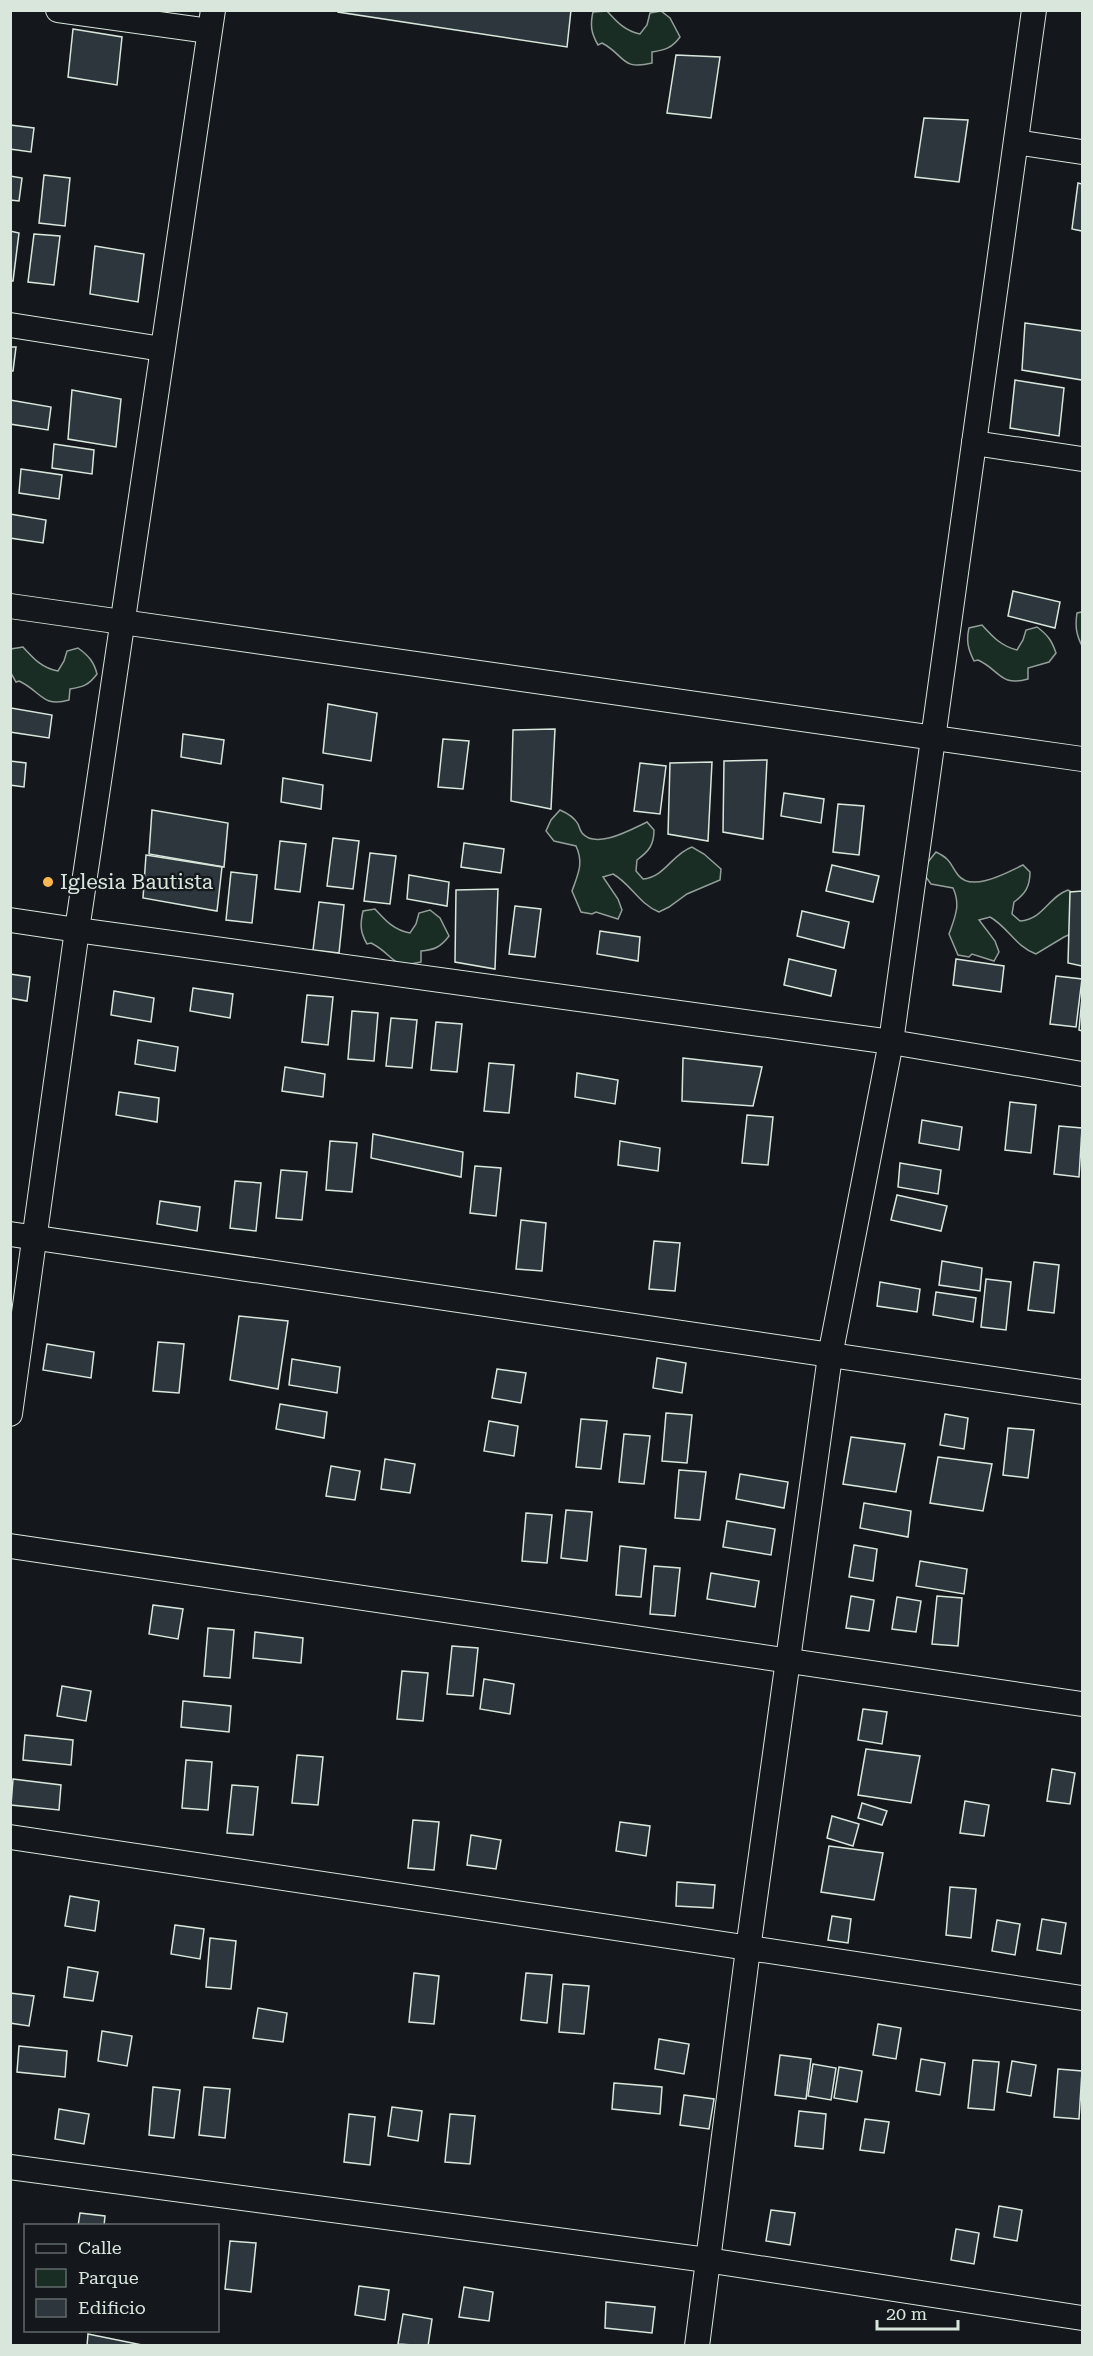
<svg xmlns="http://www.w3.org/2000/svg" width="1093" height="2356" font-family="'Roboto Serif',serif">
<rect width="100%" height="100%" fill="#14181c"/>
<g fill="#1a2d24" stroke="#939e99" stroke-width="1.5">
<path d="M607 11C617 22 625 31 640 34L647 25 650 13 661 11 670 18 680 37C672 48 665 50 652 52V63C621 71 625 55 602 43L598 45C591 33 590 25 593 12Z"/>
<path d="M1082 612V646C1076 634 1075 626 1077 613Z"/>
<path d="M982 625C993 637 1001 646 1017 650L1023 640 1026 630 1037 627C1048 635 1052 641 1056 653L1049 662 1028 668V679C1000 687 1000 670 978 660L974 661C968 649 966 641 969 628Z"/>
<path d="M23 647C34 659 42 668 58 671L64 661 67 651 78 648C89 656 94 662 97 674 89 685 83 687 70 689L69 700C42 708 41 691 19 681L16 682 11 673V649Z"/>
<path d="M560 810C567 813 574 817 578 824 579 827 580 830 582 833 596 850 632 829 647 822L654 830C654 845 649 851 637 860L636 871 643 879C665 877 672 854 692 847L704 854 721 869 720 880 687 894 669 907 659 912C639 904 631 884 613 874L603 877 618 899 622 910 618 919 596 912 592 914 581 912 572 891C578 874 584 863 576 846L554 841 546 831 551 820Z"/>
<path d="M936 852C952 860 949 863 958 875 972 893 1008 872 1023 865L1030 872C1030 887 1025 894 1014 902L1012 914 1020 921C1044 919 1048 897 1068 890L1082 898V929L1064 937 1036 954C1016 947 1008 927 990 917L979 920 995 941 999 952 994 961 972 954 969 957 958 955 949 934C955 917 961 905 953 888L931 884 923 873 928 862Z"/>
<path d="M375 909C386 921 394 930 410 933L416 924 419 913 430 910 440 918 449 936C441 947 434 950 421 951V962C390 970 394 954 371 943L367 944C360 932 360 924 363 911Z"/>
</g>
<g fill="#2c363c" stroke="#d8e6dc" stroke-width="1.5">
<path d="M338 10H571L567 47 338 12Z"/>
<path d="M73 29 122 37 117 85 68 77Z"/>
<path d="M676 55 720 57 711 118 667 113Z"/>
<path d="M924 118 968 120 959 182 915 177Z"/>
<path d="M10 125 34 128 31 152 10 149Z"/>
<path d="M44 175 70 178 65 226 39 223Z"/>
<path d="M10 176 22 178 19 201 10 200Z"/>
<path d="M1078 183 1082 184V231L1072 229Z"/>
<path d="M10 231 19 233 13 281H10Z"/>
<path d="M34 234 60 236 54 285 28 282Z"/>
<path d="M95 246 144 254 138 302 90 294Z"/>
<path d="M1025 323 1082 331V380L1022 370Z"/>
<path d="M10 347H16L13 371H10Z"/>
<path d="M1015 380 1064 388 1059 436 1010 428Z"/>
<path d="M72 390 121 399 116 447 68 439Z"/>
<path d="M10 400 51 407 48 430 10 424Z"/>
<path d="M54 444 94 450 92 474 52 468Z"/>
<path d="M21 469 62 475 59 499 19 493Z"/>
<path d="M10 514 46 520 43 543 10 538Z"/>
<path d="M1013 591 1060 602 1055 628 1008 616Z"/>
<path d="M328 704 377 713 371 761 323 753Z"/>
<path d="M11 708 52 715 49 738 10 732Z"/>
<path d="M555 729 551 809 511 801 513 730Z"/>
<path d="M183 734 224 740 221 764 181 757Z"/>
<path d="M443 739 469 741 463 789 438 787Z"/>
<path d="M767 760 763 839 723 832 724 761Z"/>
<path d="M10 761 26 763 24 787 10 785Z"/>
<path d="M712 762 708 841 668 834 670 763Z"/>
<path d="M640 763 666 766 660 814 634 811Z"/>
<path d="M283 778 323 785 321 809 281 802Z"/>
<path d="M784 793 824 799 821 823 781 816Z"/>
<path d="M838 804 864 806 859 855 833 852Z"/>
<path d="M152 810 228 823 224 867 149 854Z"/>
<path d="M333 838 359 841 353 889 327 886Z"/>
<path d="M280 841 306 844 300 892 275 889Z"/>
<path d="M464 843 504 849 501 873 461 867Z"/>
<path d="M370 853 396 856 390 904 364 901Z"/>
<path d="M146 855 222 867 217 911 143 898Z"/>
<path d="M832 865 879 876 873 902 826 891Z"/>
<path d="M231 872 257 875 252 923 226 920Z"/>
<path d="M409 875 449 882 447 906 407 899Z"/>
<path d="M498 889 495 969 455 962 456 890Z"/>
<path d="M1082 891V966L1068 963 1070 892Z"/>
<path d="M319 902 344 905 339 953 313 950Z"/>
<path d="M515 906 541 909 535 957 509 954Z"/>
<path d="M802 911 849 922 844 948 797 936Z"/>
<path d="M600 931 640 937 638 961 597 954Z"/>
<path d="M789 959 836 970 831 996 784 985Z"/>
<path d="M956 959 1004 966 1001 992 953 985Z"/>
<path d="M10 974 30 977 27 1001 10 998Z"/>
<path d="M1056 976 1082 979 1076 1027 1050 1024Z"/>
<path d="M193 988 233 994 230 1018 190 1011Z"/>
<path d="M114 991 154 998 151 1022 111 1015Z"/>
<path d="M307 995 333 997 328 1045 302 1042Z"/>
<path d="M1082 997V1031L1079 1030Z"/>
<path d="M352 1011 378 1013 374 1061 348 1059Z"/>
<path d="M391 1018 417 1020 412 1068 386 1066Z"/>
<path d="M436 1022 462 1024 457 1072 431 1070Z"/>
<path d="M138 1040 178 1047 175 1071 135 1064Z"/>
<path d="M683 1058 762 1067 753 1106 682 1101Z"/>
<path d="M489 1063 514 1065 509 1113 484 1111Z"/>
<path d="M285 1067 325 1074 323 1097 282 1091Z"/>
<path d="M577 1073 618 1080 615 1104 575 1097Z"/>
<path d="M119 1092 159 1098 157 1122 116 1115Z"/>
<path d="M1010 1102 1036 1105 1031 1153 1005 1150Z"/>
<path d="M747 1115 773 1117 768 1165 742 1163Z"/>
<path d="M922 1120 962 1127 959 1150 919 1143Z"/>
<path d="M1059 1126 1082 1128 1079 1177 1054 1174Z"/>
<path d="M373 1134 463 1152 461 1177 371 1158Z"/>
<path d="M330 1141 357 1143 352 1192 326 1190Z"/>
<path d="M620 1141 660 1148 658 1171 618 1165Z"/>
<path d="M900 1163 941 1170 938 1194 898 1187Z"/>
<path d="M475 1166 501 1168 496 1216 470 1213Z"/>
<path d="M281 1170 307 1172 302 1220 276 1218Z"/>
<path d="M235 1181 261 1183 256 1231 230 1228Z"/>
<path d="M897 1195 947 1206 941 1231 891 1220Z"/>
<path d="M160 1201 200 1207 197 1231 157 1224Z"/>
<path d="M521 1220 546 1223 542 1271 516 1269Z"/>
<path d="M654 1241 680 1243 675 1291 649 1289Z"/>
<path d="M942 1261 982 1268 980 1291 939 1285Z"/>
<path d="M1034 1262 1059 1265 1054 1313 1028 1310Z"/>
<path d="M986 1279 1011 1282 1006 1330 981 1327Z"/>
<path d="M880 1282 920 1289 917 1312 877 1306Z"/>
<path d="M936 1292 976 1298 973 1322 933 1315Z"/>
<path d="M239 1316 288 1321 278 1389 230 1380Z"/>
<path d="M158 1342 184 1344 179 1393 153 1391Z"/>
<path d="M47 1344 94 1352 91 1378 43 1370Z"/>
<path d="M657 1358 686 1363 682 1393 653 1388Z"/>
<path d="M292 1359 340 1367 337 1393 289 1385Z"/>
<path d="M497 1369 526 1373 521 1403 492 1398Z"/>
<path d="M280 1404 327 1412 324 1438 276 1429Z"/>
<path d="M666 1413 692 1415 687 1463 662 1461Z"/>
<path d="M945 1414 968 1418 964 1449 940 1445Z"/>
<path d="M581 1419 607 1421 601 1469 576 1467Z"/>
<path d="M489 1421 518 1426 514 1456 484 1451Z"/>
<path d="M1008 1428 1034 1430 1028 1478 1003 1475Z"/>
<path d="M624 1434 650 1436 644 1484 619 1482Z"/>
<path d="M851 1437 905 1444 896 1492 843 1484Z"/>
<path d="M938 1457 992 1464 983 1511 930 1503Z"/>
<path d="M385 1459 415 1464 410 1493 381 1489Z"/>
<path d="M331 1466 360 1471 355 1500 326 1496Z"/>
<path d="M679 1470 706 1472 700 1520 675 1518Z"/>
<path d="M740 1474 788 1482 784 1508 736 1499Z"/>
<path d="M864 1503 911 1511 908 1537 860 1528Z"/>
<path d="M566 1510 592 1512 587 1561 561 1558Z"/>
<path d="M526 1513 552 1515 547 1563 522 1561Z"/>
<path d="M727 1521 775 1529 771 1555 723 1547Z"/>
<path d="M854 1545 877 1549 873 1581 849 1577Z"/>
<path d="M620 1546 646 1549 641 1597 616 1595Z"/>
<path d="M920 1561 967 1569 964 1594 916 1586Z"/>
<path d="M654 1566 680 1568 675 1616 650 1614Z"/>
<path d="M711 1573 759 1581 755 1607 707 1599Z"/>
<path d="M851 1596 874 1600 869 1631 846 1628Z"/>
<path d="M937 1596 962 1598 958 1646 932 1644Z"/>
<path d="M897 1597 921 1601 916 1632 892 1629Z"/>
<path d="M153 1605 183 1609 178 1639 149 1634Z"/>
<path d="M208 1628 234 1630 230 1678 204 1676Z"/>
<path d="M255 1632 303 1638 301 1663 253 1658Z"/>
<path d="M452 1646 478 1648 473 1696 447 1694Z"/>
<path d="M402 1671 428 1673 423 1721 397 1719Z"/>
<path d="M484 1679 514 1684 510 1714 480 1709Z"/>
<path d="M62 1686 91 1691 86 1721 57 1716Z"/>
<path d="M183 1701 231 1706 229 1732 181 1727Z"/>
<path d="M863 1709 887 1712 882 1744 858 1740Z"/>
<path d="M25 1735 73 1740 71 1765 23 1760Z"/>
<path d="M866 1749 920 1756 911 1803 858 1795Z"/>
<path d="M297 1755 323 1757 318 1805 292 1803Z"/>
<path d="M186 1760 212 1762 208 1810 182 1808Z"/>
<path d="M1052 1769 1075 1773 1070 1804 1047 1801Z"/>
<path d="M13 1779 61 1785 59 1810 11 1805Z"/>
<path d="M232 1785 258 1787 253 1835 227 1833Z"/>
<path d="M965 1801 989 1805 984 1836 960 1833Z"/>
<path d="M862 1803 887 1811 882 1825 858 1818Z"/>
<path d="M832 1816 859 1824 853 1846 827 1838Z"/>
<path d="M413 1820 439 1822 434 1870 408 1868Z"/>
<path d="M620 1822 650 1826 646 1856 616 1851Z"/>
<path d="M471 1835 501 1840 496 1869 467 1865Z"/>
<path d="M829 1846 883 1853 874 1900 821 1892Z"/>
<path d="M677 1882 715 1885 713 1908 676 1906Z"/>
<path d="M950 1887 976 1889 971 1938 946 1935Z"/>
<path d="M70 1896 99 1901 95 1931 65 1926Z"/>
<path d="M832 1916 851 1919 848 1943 828 1940Z"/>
<path d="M1042 1919 1066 1923 1061 1954 1037 1950Z"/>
<path d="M997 1920 1020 1924 1015 1955 992 1951Z"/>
<path d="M175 1925 204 1929 200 1959 171 1954Z"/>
<path d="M210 1938 236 1941 231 1989 206 1987Z"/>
<path d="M68 1967 98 1972 93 2001 64 1997Z"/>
<path d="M414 1973 439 1976 434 2024 409 2022Z"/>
<path d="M526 1973 552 1975 547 2023 521 2020Z"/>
<path d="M563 1984 589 1986 584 2034 559 2032Z"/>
<path d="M10 1993 34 1996 29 2026 10 2023Z"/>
<path d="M258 2008 287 2013 283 2042 253 2038Z"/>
<path d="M878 2024 901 2028 896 2059 873 2055Z"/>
<path d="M102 2031 132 2036 127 2066 98 2061Z"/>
<path d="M659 2039 689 2044 684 2074 655 2069Z"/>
<path d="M19 2046 67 2051 65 2077 17 2072Z"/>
<path d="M780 2055 811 2059 806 2099 775 2095Z"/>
<path d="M921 2059 945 2063 940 2095 916 2091Z"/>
<path d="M973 2060 999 2062 994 2110 968 2108Z"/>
<path d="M1012 2061 1036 2065 1031 2096 1007 2092Z"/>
<path d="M813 2064 836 2068 831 2100 808 2096Z"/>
<path d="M839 2067 862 2071 857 2102 834 2098Z"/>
<path d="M1058 2069 1082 2071 1079 2119 1054 2117Z"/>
<path d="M614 2083 662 2087 660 2114 612 2109Z"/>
<path d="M153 2087 180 2090 174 2138 149 2135Z"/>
<path d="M204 2087 230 2089 225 2138 199 2135Z"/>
<path d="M684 2095 714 2099 709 2129 680 2125Z"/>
<path d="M392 2107 422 2111 418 2141 388 2136Z"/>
<path d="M59 2109 89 2114 84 2144 55 2139Z"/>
<path d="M799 2111 826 2114 823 2149 795 2146Z"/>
<path d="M349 2114 375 2117 370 2165 344 2162Z"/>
<path d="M450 2114 475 2116 470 2164 445 2162Z"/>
<path d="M865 2119 889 2122 884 2153 860 2150Z"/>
<path d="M999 2206 1022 2210 1017 2241 994 2237Z"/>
<path d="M771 2210 795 2213 790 2245 766 2241Z"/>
<path d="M80 2213 105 2216 104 2226H78Z"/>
<path d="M956 2229 979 2233 974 2264 951 2260Z"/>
<path d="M230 2241 256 2243 251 2292 225 2289Z"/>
<path d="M359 2286 389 2290 385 2320 355 2315Z"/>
<path d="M464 2287 493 2292 489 2321 459 2317Z"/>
<path d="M606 2302 655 2307 652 2333 605 2328Z"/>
<path d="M403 2314 432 2319 428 2346 398 2344Z"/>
<path d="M88 2334 147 2346H87Z"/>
</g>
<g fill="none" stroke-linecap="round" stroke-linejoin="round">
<g stroke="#d8e6dc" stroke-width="26">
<g id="minor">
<path d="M58 10 209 31"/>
<path d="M213 10 77 930 891 1042 830 1356 748 1949 697 2346"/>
<path d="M1034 10 891 1042 1082 1074"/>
<path d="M1016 142 1082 152"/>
<path d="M10 325 162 349"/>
<path d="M974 443 1082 459"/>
<path d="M10 606 1082 759"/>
<path d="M10 920 77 930 10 1414"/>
<path d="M10 1234 1082 1392"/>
<path d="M10 1546 1082 1704"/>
<path d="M10 1837 1082 1998"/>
<path d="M10 2167 707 2260 1082 2318"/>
</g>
</g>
<use href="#minor" stroke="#14181c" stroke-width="24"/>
</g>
<circle fill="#ffb74d" stroke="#14181c" stroke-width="2" cx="48" cy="882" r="6"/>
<g text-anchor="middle" stroke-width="4.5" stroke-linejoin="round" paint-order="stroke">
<g font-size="21" fill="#d8e6dc" stroke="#14181c" text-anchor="start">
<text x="60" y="889">Iglesia Bautista</text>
</g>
</g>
<rect width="1093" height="2356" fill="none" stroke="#d8e6dc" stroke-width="24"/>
<rect x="24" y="2224" width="195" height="108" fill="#14181c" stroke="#626a69" stroke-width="1.5"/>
<rect x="36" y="2244" width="30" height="9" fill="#14181c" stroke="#626a69" stroke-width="1.5"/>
<text x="78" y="2254" font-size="18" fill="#d8e6dc">Calle</text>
<rect x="36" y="2269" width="30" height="18" fill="#1a2d24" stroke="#626a69" stroke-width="1.5"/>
<text x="78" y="2284" font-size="18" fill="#d8e6dc">Parque</text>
<rect x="36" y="2299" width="30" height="18" fill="#2c363c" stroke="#626a69" stroke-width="1.5"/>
<text x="78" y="2314" font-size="18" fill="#d8e6dc">Edificio</text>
<path d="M877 2320v9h81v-9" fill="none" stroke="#d8e6dc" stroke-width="3"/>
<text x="886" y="2320" font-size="18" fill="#d8e6dc" stroke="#14181c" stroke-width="4.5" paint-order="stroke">20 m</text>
</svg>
